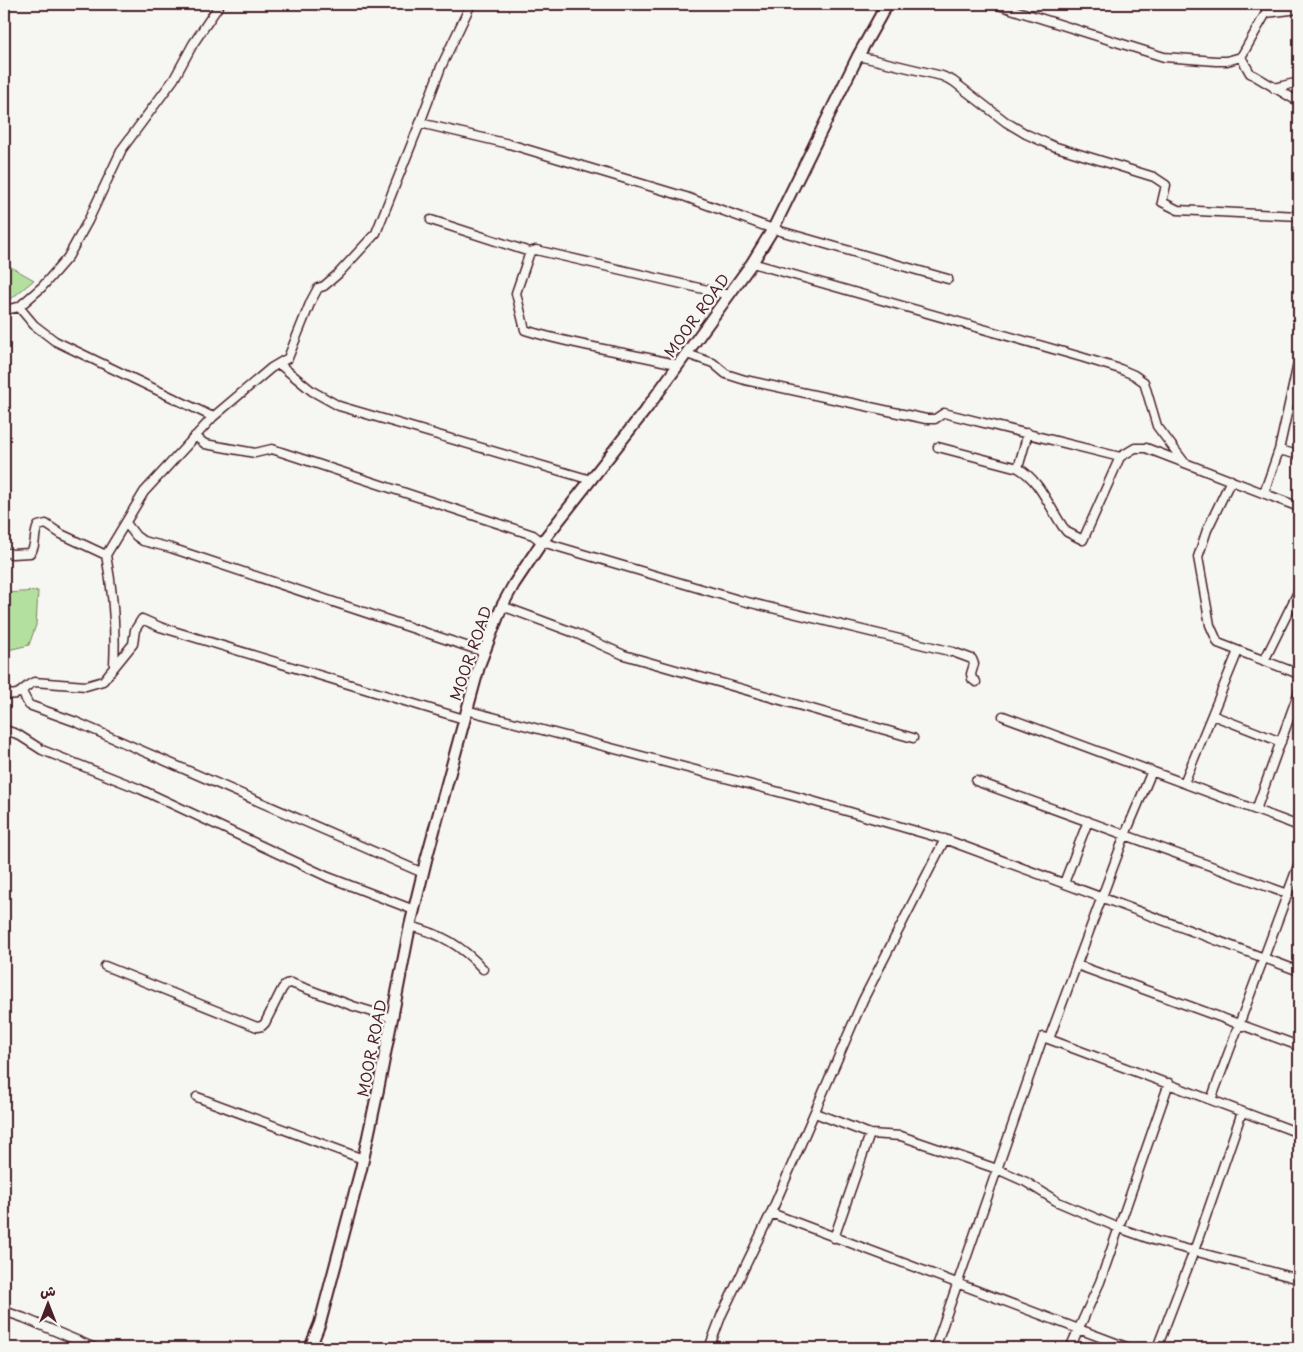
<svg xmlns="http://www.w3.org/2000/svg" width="1303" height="1352" font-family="'Playpen Sans','Playpen Sans Arabic',sans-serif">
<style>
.green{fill:#b3e09f;stroke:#7e8065}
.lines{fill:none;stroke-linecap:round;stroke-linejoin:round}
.street-casing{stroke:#4a1f2b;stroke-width:11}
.secondary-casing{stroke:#4a1f2b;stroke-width:14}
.street{stroke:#f6f6f2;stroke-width:8}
.secondary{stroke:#f6f6f2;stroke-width:10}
.labels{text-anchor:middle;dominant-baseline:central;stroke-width:4.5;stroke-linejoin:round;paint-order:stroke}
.street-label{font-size:15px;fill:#4a1f2b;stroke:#f6f6f2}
</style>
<rect width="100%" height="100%" fill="#f6f6f2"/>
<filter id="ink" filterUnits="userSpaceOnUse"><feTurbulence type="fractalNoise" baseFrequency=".02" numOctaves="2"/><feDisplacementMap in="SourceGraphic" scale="10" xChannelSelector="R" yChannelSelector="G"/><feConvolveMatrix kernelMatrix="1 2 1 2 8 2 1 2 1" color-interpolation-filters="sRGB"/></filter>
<g filter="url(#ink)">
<path class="green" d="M4 263 34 280 11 299 4 296Z
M38 591 36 625 29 645 4 651V593Z"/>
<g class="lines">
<g class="street-casing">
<path id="street" d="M995 4 1164 57 1216 61H1227L1241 57
M1267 4 1266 13 1241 57 1250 73 1299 102
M1266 13 1299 9
M858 56 942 76 953 81 1006 122 1026 134 1053 146 1154 177 1166 185 1162 202 1178 210 1299 216
M1274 88 1299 82
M420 123 509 144 686 197 773 229 948 279
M431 220 530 252 536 250 729 295
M530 252 516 293 525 330C575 346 628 352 679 365
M752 263 1081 357 1120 369 1134 375 1144 382 1157 426 1184 462
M19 307 34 325 55 341 213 417
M4 310 19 307 42 287 68 257 88 221 122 149 174 79 193 44 220 4
M687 354 713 363 726 374 745 380 926 419H935L944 413 1120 457
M279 364 312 391 339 406 591 480
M195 436 205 444 255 453 272 449 533 535 542 542 739 600 953 652 972 659 974 664 971 674 972 679 976 682
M938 447 1018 468C1040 480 1049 507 1063 527L1067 532 1083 540 1120 457 1135 448H1146L1299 507
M1279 450 1299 455
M1018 468 1028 433
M1231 480 1207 530 1198 557 1210 625 1218 643 1299 674
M1264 493 1279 450 1299 359
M126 523 136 536 143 541 171 548 484 652
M4 552 12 554 30 553C37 546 33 535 38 526L46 524 61 534 106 555
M502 606 575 633 624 655 913 738
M1264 661 1299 590
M114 665C116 628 113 592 106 555L144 492 213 417 271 368 288 358 311 301 318 288 324 286 338 274 376 233 420 123 441 67 471 4
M22 692 29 705 76 722 423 873
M4 694C24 697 20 688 34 682L86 686 103 681 133 644 135 630 142 619 160 627 464 719
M466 710 798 797 947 840 1299 971
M1212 715 1281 742
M1003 716 1299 826
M4 727 5 730 17 734 42 750 140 789 328 877 414 910
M976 781 1288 894
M1184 783 1238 651
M1256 810 1299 691
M1064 883 1088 821
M410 926C441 934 461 945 483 969
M1077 965 1299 1046
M105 966 257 1027 262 1026 265 1023 282 989 286 984 291 983 353 1006 392 1018
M1049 1039 1125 835 1152 771
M197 1097 363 1159
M1211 1100 1299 863
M815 1113 870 1134 901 1136 997 1169 1026 1182 1058 1202 1119 1228 1156 1241 1299 1279
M771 1213 1129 1348
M834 1238 870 1134
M4 1311 24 1318 95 1348
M711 1344 723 1348
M709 1348 722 1314 771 1213 863 1000 945 839
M935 1348 1043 1037 1299 1133
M1070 1348 1100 1282 1169 1083
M1157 1348 1194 1251 1242 1112"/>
</g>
<g class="secondary-casing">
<path id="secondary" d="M310 1348 320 1323 361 1169 378 1090 410 926 426 860 480 663 502 606 514 584 542 542 647 408 752 263 773 229 858 56 887 4"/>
</g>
<use href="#street" class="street"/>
<use href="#secondary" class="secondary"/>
</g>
</g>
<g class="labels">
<g class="street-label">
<text transform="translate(696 315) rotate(-54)">MOOR ROAD</text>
<text transform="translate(470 653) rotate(-71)">MOOR ROAD</text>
<text transform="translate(371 1048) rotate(-79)">MOOR ROAD</text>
</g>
</g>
<rect width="1303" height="1352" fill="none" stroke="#f6f6f2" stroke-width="20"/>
<rect x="10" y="10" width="1283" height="1332" fill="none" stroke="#4a1f2b" stroke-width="2" filter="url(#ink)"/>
<g transform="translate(48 1304)" stroke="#f6f6f2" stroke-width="4" paint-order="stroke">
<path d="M0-4L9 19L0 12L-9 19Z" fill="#4a1f2b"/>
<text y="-8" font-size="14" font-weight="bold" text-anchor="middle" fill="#4a1f2b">ش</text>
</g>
</svg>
